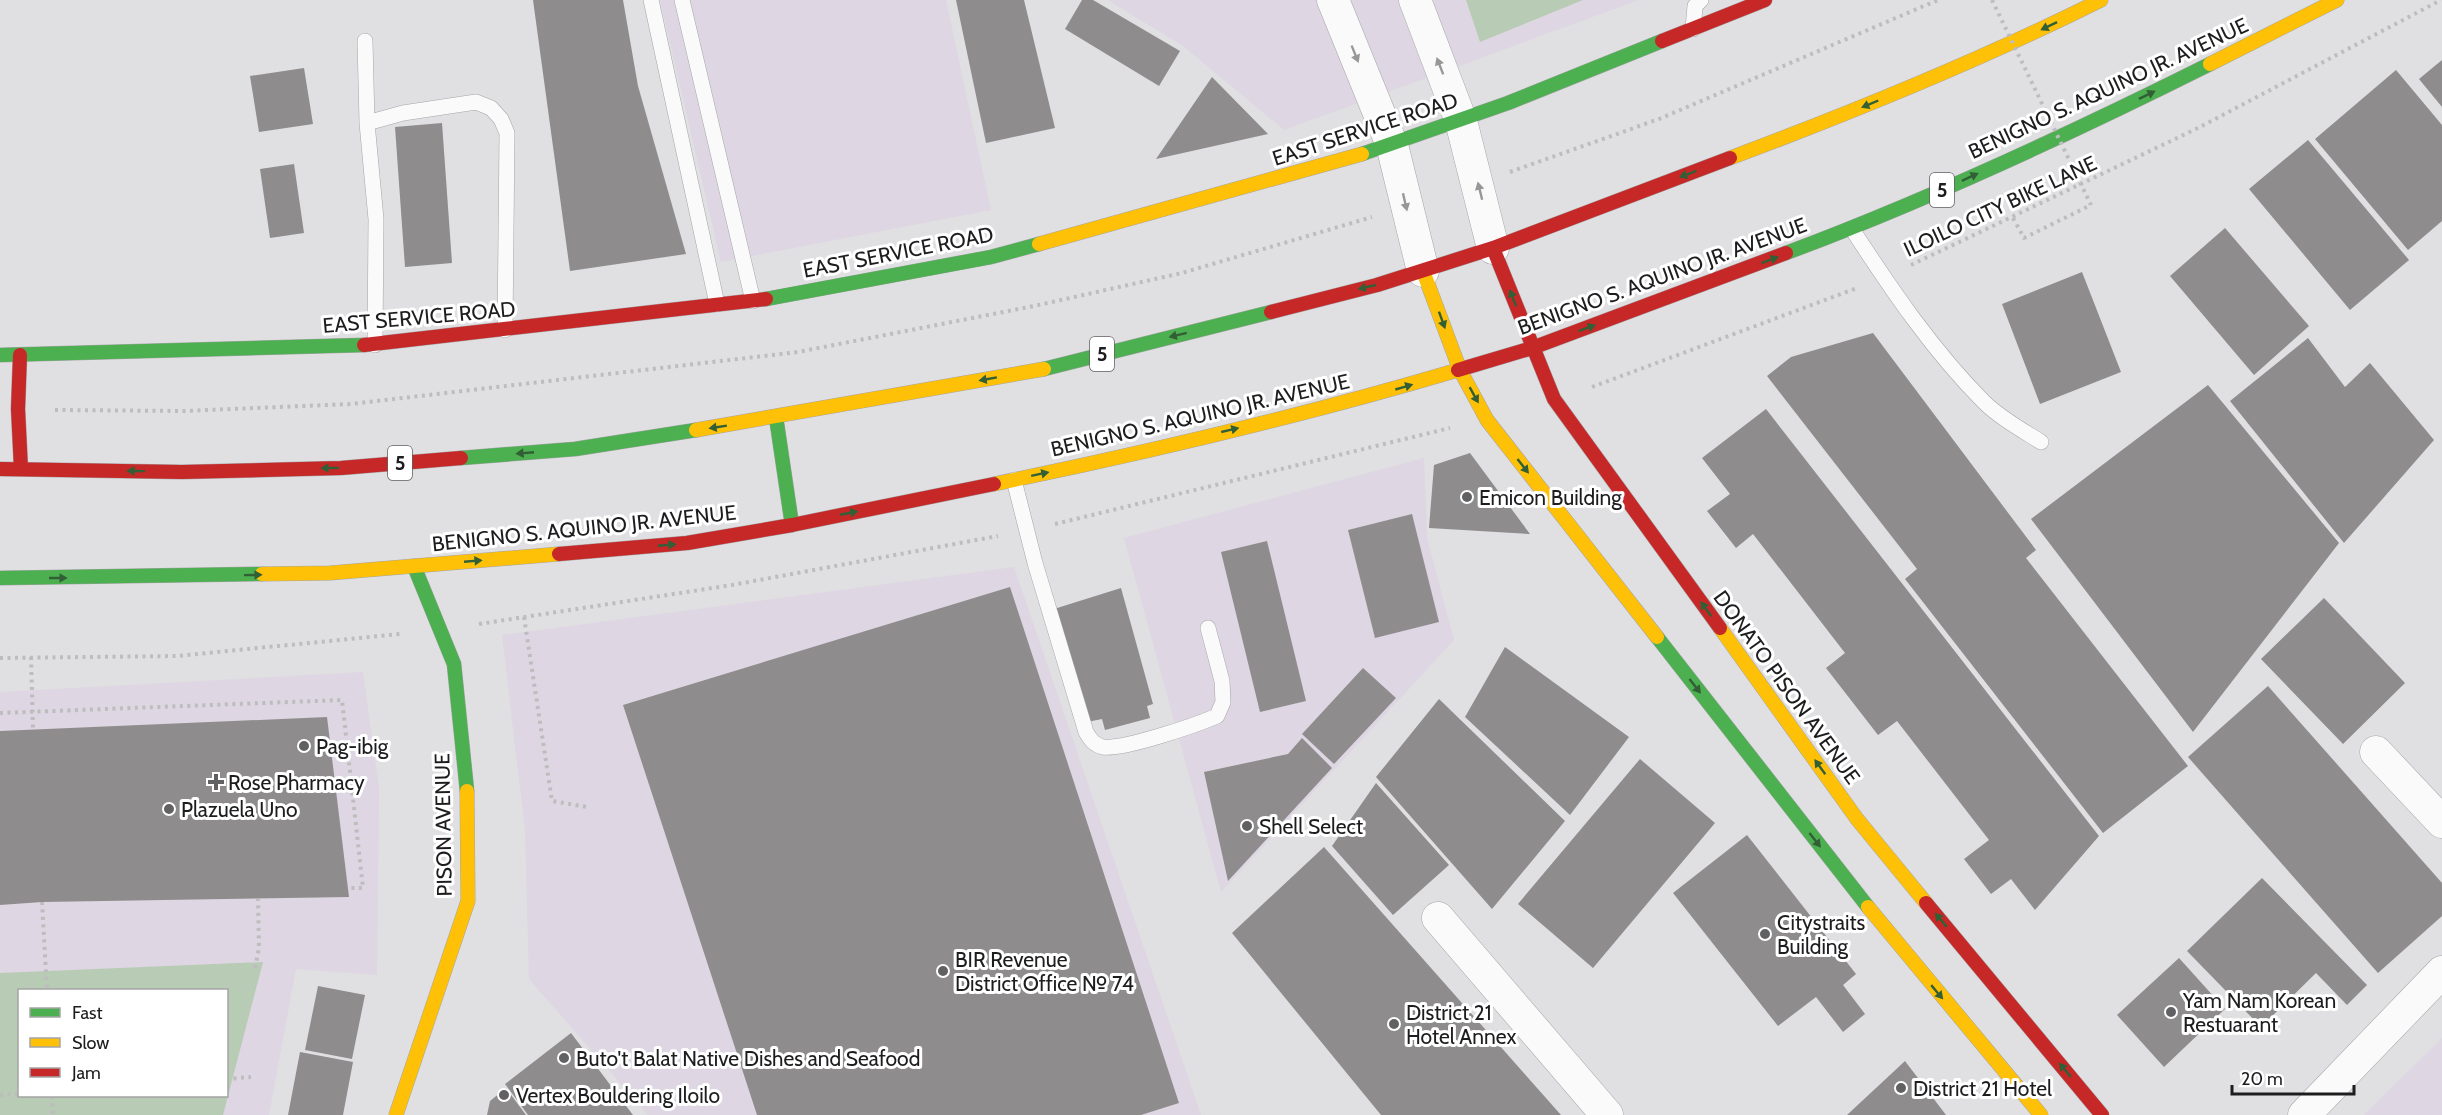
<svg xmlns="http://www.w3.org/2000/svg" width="2442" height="1115" font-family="Cabin,sans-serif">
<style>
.commercial{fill:#ded6e2;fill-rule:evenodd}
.green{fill:#b8cbb5;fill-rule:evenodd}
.building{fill:#8e8c8d}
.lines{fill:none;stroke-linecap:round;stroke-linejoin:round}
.lane-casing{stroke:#a5a5a7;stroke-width:16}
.street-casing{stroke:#a5a5a7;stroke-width:33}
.fast-casing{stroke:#a5a5a7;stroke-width:15}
.slow-casing{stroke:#a5a5a7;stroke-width:15}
.jam-casing{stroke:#a5a5a7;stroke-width:15}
.path{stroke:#bdbdbe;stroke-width:4;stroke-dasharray:3 4.5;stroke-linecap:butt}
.lane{stroke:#fafafb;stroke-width:15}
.street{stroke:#fafafb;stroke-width:32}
.fast{stroke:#4caf50;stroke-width:14}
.slow{stroke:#ffc107;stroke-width:14}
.jam{stroke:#c62828;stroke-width:14}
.path-bridge{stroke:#bdbdbe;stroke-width:4;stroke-dasharray:3 4.5;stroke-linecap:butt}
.oneway{fill:#325f35}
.oneway2{fill:#979798}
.poi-dot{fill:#616163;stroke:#fff;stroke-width:2}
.labels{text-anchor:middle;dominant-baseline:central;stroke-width:6;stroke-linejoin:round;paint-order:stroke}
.shield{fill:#fff;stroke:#616162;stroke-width:1.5}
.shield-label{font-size:20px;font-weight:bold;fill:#1d1d1f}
.street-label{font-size:21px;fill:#1d1d1f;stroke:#fff}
.poi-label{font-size:21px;fill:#1d1d1f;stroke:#fff;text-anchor:start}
</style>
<rect width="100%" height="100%" fill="#e0dfe2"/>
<path class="commercial" d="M660 0H946L991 210 721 262Z
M1108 0H1639L1284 130 1183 46Z
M1424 458 1427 538 1454 640 1221 892 1124 538Z
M1014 567 1201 1115H648L529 979 525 831 502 635Z
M363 672 379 789 377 975 296 969 269 1115H0V692ZM20 990H226V1096H20Z
M2442 1038V1115H2364Z"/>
<path class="green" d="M1466 0H1583L1480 42Z
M263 962 223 1115H0V973ZM20 990H226V1096H20Z"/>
<path class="building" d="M533 0H623L638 86 686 254 570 271Z
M956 0H1024L1055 128 986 143Z
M1082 0H1093L1180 51 1159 86 1065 29Z
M2442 60V107L2419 79Z
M304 68 313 124 259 132 250 76Z
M2396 70 2442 125V221L2408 250 2315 139Z
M1212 77 1268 134 1156 159Z
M442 123 452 263 405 267 395 127Z
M2308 140 2409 260 2350 310 2249 189Z
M294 164 304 233 270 238 260 169Z
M2225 228 2309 326 2254 375 2170 276Z
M2082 272 2121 372 2040 404 2002 304Z
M1873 333 2036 550 2026 558 2188 766 2103 833 1905 579 1917 569 1767 376 1791 357Z
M2308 338 2345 387 2370 363 2434 440 2344 543 2230 401Z
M2208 385 2339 543 2193 732 2031 519Z
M1766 409 2099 836 2035 910 2011 879 1991 894 1964 859 1989 840 1897 721 1878 735 1826 668 1845 653 1753 534 1736 548 1707 511 1730 494 1702 458Z
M1470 453 1530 534 1429 528 1434 465Z
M1412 514 1439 622 1375 638 1348 530Z
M1267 541 1306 701 1260 712 1221 552Z
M1010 587 1179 1103 1141 1115H757L623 705Z
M1121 588 1153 704 1147 706 1150 718 1105 730 1102 719 1087 722 1054 609Z
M2324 598 2405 683 2343 744 2261 659Z
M1505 647 1629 737 1570 815 1465 717Z
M1363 668 1396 698 1334 764 1302 734Z
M2268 686 2442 883V916L2378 973 2188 757Z
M1439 699 1565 821 1492 909 1376 777Z
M327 717 349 897 42 902 0 905V731Z
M1302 738 1332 768 1228 881 1204 772 1288 754Z
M1640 759 1715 823 1593 968 1518 904Z
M1376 783 1449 865 1393 915 1332 846Z
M1747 835 1856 974 1843 985 1865 1014 1843 1032 1816 997 1778 1026 1673 893Z
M1324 847 1561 1115H1381L1232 933Z
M2262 878 2367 985 2347 1005 2316 973 2261 1027 2187 951Z
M2179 958 2225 1009 2164 1067 2117 1015Z
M318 986 365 995 352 1059 305 1050Z
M571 1033 633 1115H528L505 1084Z
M300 1052 353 1062 343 1115H288Z
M1905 1061 1946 1115H1847Z
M506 1088 526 1115H487L490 1101Z"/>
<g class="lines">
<g class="lane-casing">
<path id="lane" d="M651 0 717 304
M682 0 753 301
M1693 29 1695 6 1701 0
M365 41 367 123
M1852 229C1891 289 1933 351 1984 402 2000 418 2022 430 2041 442
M375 345 376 219 367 123 403 113 476 102 491 108 501 119 507 133 505 330
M1014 480 1035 563 1086 732C1090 739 1094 745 1103 747 1123 750 1196 725 1217 716L1223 702 1222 681 1208 628"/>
</g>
<g class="street-casing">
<path id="street" d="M1333 0 1392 145 1423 271
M1415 0 1461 121 1493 248
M2376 752 2442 822
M1438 918 1607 1115
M2304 1115 2442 972"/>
</g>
<g class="fast-casing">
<path id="fast" d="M1362 154 1508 103 1662 41
M1786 253C1931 199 2072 133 2210 64
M766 299 991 257 1039 244
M0 355 364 345
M1044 369 1271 312
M776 417 792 525
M461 458 575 449 696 430
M414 566 454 664 467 791
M0 578 262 574
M1657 637 1868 907"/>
</g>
<g class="slow-casing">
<path id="slow" d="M2210 64 2337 0
M1730 158C1856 111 1981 60 2101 0
M1039 244 1362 154
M1423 271 1460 370 1487 420 1657 637
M696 430 1044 369
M994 484C1150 452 1306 415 1458 370
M262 574 330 573 559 554
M1720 628 1857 819 1926 903
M1868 907 2041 1115
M396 1115 468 901 467 791"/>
</g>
<g class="jam-casing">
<path id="jam" d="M1662 41 1765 0
M1493 248 1554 399 1720 628
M1271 312 1377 285 1493 248 1730 158
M364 345 766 299
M20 355 18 409 21 469
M1458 370 1532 348 1786 253
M0 469 182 472 341 468 461 458
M559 554 687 543 792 525 994 484
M1926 903 2102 1115"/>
</g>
<path class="path" d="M1510 172 1659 119 1938 0
M2013 218 2024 238 2091 205
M1911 265 2198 128 2441 0
M1592 387 1857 288
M55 410 184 411 351 404 798 352 1034 306 1182 273 1372 217
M1055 524 1450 428
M524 617 552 801 588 807
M479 624 732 585 998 536
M31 657 33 729
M0 658 177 656 400 634
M0 713 342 700 363 888H348
M42 902 47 990
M255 968 259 948 258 899
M226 1079 251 1077
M0 1095 20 1094
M52 1096 53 1115"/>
<use href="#lane" class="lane"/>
<use href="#street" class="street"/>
<use href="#fast" class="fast"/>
<use href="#slow" class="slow"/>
<use href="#jam" class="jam"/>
<path class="path-bridge" d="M1992 0 2091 205"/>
</g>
<defs><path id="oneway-solid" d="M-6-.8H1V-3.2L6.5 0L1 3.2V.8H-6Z" transform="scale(1.5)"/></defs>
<g class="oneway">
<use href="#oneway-solid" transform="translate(2049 26) rotate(154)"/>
<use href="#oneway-solid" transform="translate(2147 95) rotate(-26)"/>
<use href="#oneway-solid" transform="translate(1870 104) rotate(157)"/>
<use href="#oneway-solid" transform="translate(1688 174) rotate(159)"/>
<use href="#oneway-solid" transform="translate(1970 177) rotate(-25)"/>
<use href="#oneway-solid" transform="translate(1770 260) rotate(-21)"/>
<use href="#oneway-solid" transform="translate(1367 287) rotate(167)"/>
<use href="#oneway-solid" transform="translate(1513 298) rotate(-111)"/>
<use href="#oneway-solid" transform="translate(1442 320) rotate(70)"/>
<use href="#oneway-solid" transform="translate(1587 328) rotate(-20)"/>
<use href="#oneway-solid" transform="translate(1178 335) rotate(166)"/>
<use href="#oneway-solid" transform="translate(988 379) rotate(170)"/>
<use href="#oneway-solid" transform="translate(1404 387) rotate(-16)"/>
<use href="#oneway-solid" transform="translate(1474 395) rotate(61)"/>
<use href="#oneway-solid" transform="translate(718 427) rotate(171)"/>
<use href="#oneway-solid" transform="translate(1230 430) rotate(-13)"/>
<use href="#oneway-solid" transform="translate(525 453) rotate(175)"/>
<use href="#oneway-solid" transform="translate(1523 466) rotate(52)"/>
<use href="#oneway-solid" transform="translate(330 468) rotate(179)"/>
<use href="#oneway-solid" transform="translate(136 471) rotate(-179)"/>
<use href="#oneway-solid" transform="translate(1040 474) rotate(-12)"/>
<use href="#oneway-solid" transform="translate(849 513) rotate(-11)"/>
<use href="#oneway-solid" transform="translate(667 545) rotate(-5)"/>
<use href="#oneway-solid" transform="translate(473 561) rotate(-5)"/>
<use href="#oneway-solid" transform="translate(253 575) rotate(-1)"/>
<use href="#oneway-solid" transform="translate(58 578)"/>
<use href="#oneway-solid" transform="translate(1706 609) rotate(-126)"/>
<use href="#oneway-solid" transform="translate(1695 686) rotate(52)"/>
<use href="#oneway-solid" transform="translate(1820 767) rotate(-126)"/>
<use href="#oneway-solid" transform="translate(1815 840) rotate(52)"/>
<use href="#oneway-solid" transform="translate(1941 920) rotate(-130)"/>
<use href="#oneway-solid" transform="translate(1937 992) rotate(50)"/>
<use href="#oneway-solid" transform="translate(2065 1070) rotate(-130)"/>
</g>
<g class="oneway2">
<use href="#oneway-solid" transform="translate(1355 54) rotate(68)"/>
<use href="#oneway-solid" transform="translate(1440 66) rotate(-111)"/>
<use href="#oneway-solid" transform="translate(1480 191) rotate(-104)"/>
<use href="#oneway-solid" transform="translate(1405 202) rotate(77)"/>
</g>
<g class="poi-dot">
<circle cx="1467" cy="497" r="6"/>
<circle cx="304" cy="746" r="6"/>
<path d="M213 773h6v6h6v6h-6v6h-6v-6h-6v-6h6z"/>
<circle cx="169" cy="809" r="6"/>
<circle cx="1247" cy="826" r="6"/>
<circle cx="1765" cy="934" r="6"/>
<circle cx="943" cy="971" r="6"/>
<circle cx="2171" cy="1012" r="6"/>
<circle cx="1394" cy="1024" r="6"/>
<circle cx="564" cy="1058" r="6"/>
<circle cx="1901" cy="1088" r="6"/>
<circle cx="504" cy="1095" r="6"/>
</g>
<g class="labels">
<g class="shield">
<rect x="1930" y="173" width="24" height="34" rx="4.5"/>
<rect x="1090" y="337" width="24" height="34" rx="4.5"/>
<rect x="388" y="446" width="24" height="34" rx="4.5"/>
</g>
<g class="shield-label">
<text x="1942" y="190">5</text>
<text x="1102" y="354">5</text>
<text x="400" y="463">5</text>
</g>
<g class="street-label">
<text transform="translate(2108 88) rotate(-25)">BENIGNO S. AQUINO JR. AVENUE</text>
<text transform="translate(1365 129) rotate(-18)">EAST SERVICE ROAD</text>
<text transform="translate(2000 206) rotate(-25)">ILOILO CITY BIKE LANE</text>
<text transform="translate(898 252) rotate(-11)">EAST SERVICE ROAD</text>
<text transform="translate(1662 276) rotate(-20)">BENIGNO S. AQUINO JR. AVENUE</text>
<text transform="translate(419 317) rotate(-5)">EAST SERVICE ROAD</text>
<text transform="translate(1200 415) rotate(-13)">BENIGNO S. AQUINO JR. AVENUE</text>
<text transform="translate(584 528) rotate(-6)">BENIGNO S. AQUINO JR. AVENUE</text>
<text transform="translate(1787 687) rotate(54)">DONATO PISON AVENUE</text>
<text transform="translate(443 825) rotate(-91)">PISON AVENUE</text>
</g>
<g class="poi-label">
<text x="1479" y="497">Emicon Building</text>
<text x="316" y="746">Pag-ibig</text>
<text x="228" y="782">Rose Pharmacy</text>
<text x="181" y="809">Plazuela Uno</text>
<text x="1259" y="826">Shell Select</text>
<text x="1777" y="922">Citystraits<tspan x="1777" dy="24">Building</tspan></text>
<text x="955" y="959">BIR Revenue<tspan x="955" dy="24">District Office № 74</tspan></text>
<text x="2183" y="1000">Yam Nam Korean<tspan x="2183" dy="24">Restuarant</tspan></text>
<text x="1406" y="1012">District 21<tspan x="1406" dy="24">Hotel Annex</tspan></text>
<text x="576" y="1058">Buto't Balat Native Dishes and Seafood</text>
<text x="1913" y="1088">District 21 Hotel</text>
<text x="516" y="1095">Vertex Bouldering Iloilo</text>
</g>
</g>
<rect x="18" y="989" width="210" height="108" fill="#ffffff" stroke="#a5a5a5" stroke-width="1.5"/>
<rect x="30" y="1008" width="30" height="9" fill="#4caf50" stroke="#a5a5a5" stroke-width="1.5"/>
<text x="72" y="1019" font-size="18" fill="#1d1d1f">Fast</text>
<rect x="30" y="1038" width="30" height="9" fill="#ffc107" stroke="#a5a5a5" stroke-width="1.5"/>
<text x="72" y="1049" font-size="18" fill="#1d1d1f">Slow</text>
<rect x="30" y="1068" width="30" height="9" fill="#c62828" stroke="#a5a5a5" stroke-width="1.5"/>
<text x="72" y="1079" font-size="18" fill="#1d1d1f">Jam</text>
<path d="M2232 1085v9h122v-9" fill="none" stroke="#1d1d1f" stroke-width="3"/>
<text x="2241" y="1085" font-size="18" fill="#1d1d1f" stroke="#ffffff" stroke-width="4.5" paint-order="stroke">20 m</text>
</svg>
